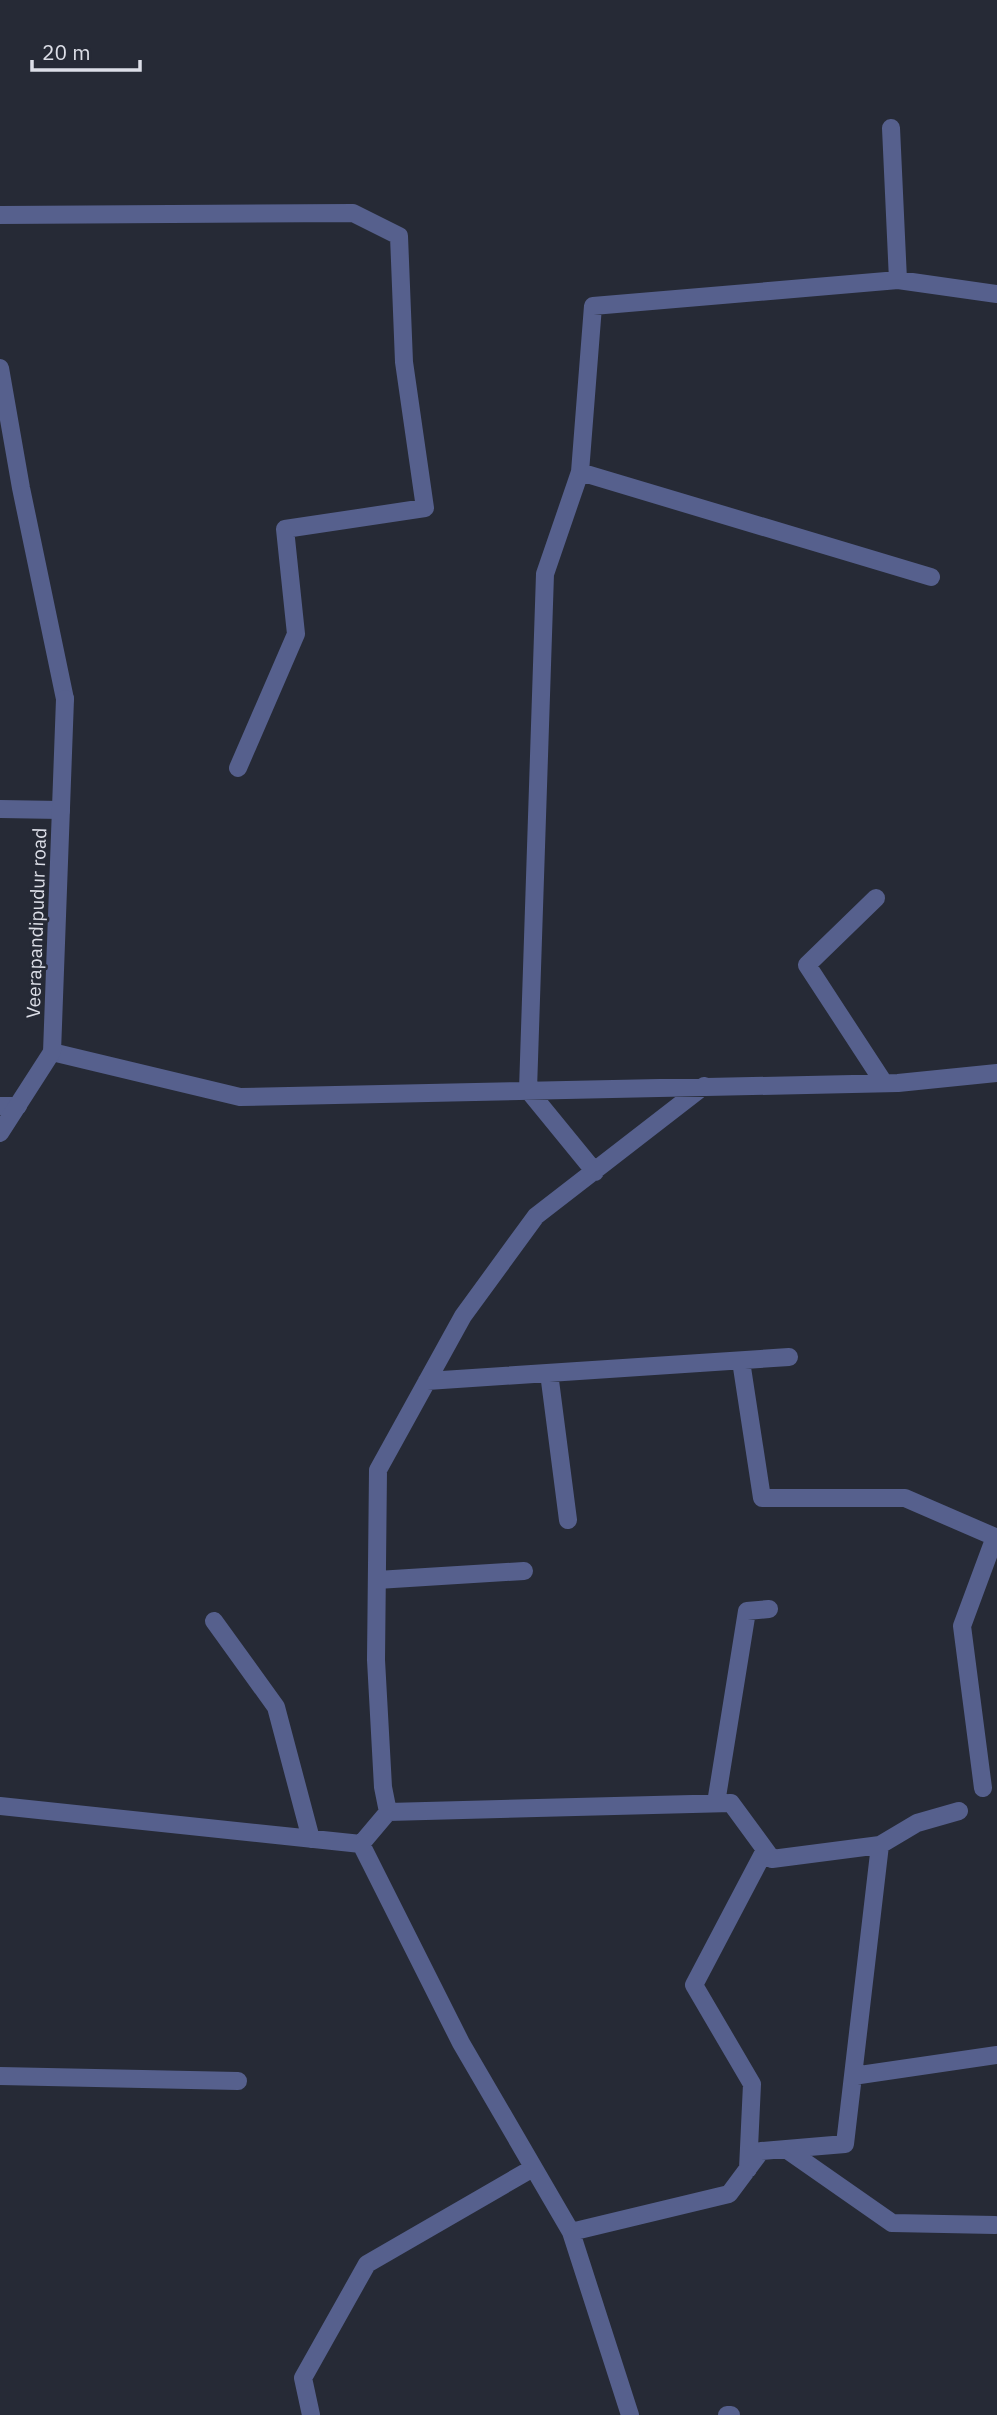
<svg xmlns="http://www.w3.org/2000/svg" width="997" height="2415" font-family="'IBM Plex Sans',sans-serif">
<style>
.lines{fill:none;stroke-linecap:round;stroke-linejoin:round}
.minor{stroke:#56608d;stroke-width:18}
.tertiary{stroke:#56608d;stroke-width:18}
.labels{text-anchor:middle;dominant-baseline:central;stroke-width:5;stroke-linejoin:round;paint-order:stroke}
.street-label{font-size:19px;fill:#dcdee7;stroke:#262a36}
</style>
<rect width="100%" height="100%" fill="#262a36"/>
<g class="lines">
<path class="minor" d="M891 128 898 280
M0 215 353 213 399 236 404 362 425 508 285 529 296 634 238 768
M0 368 21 488 65 699
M580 472 931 577
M0 809 61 810
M876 898 807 965 884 1083
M52 1052 240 1097 898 1083 997 1073
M0 1106H18
M595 1172 528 1090 545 574 580 472 593 306 898 280 997 294
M741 1361 762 1498H905L995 1537 962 1626 983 1788
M549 1373 568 1520
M427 1381 789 1357
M377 1580 524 1571
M214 1621 276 1707 311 1839
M716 1803 747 1611 769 1609
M0 1806 361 1844 461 2043 571 2232 630 2415
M388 1812 383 1787 376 1660 378 1470 463 1316 536 1216 704 1086
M361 1844 388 1812 731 1803 772 1859 880 1845 917 1823 959 1811
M0 2076 238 2081
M853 2076 997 2055
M786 2149 892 2223 995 2225
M748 2169 752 2084 694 1985 765 1850
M571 2232 729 2194 761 2151 845 2144 880 1845
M311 2415 303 2378 367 2264 533 2168
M727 2415H731"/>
<path class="tertiary" d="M0 1133 52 1052 65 699"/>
</g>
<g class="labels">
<g class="street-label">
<text transform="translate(36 923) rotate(-88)">Veerapandipudur road</text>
</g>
</g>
<path d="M32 60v10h108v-10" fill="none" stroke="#dcdee7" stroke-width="3.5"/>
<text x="42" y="60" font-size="21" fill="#dcdee7" stroke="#262a36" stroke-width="5" paint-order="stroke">20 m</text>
</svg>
